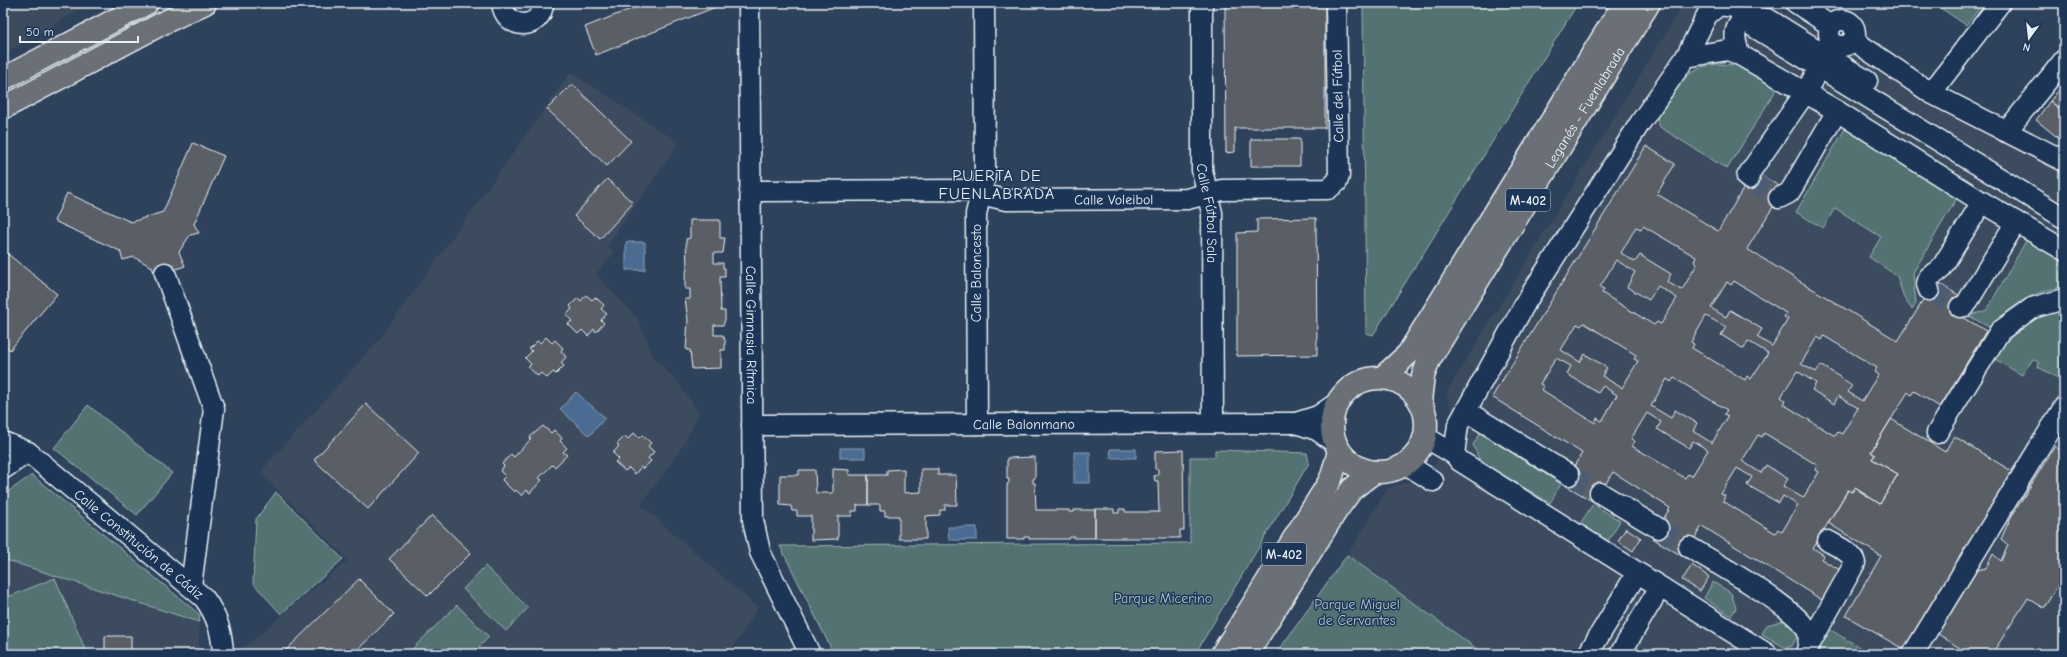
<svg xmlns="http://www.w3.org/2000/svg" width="2067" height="657" font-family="'Comic Neue',sans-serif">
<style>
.built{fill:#3c4b5e}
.green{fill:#537271;stroke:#9eb2b4}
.water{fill:#4c6c92;stroke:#8aa1bb}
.building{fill:#5a5f65;stroke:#e8f1f8;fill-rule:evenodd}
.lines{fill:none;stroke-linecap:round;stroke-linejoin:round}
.minor-tunnel{stroke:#4b5c73;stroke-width:20;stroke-dasharray:20 10;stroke-linecap:butt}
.minor-casing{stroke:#e8f1f8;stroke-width:23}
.highway-casing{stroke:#e8f1f8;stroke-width:25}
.minor{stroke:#1d3557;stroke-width:20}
.highway{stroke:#6a7074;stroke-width:22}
.labels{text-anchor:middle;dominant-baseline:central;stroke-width:3;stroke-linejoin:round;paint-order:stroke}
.shield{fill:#1d3557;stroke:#abb9c8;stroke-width:1}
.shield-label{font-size:13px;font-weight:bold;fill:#e8f1f8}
.street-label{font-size:14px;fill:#e8f1f8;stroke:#1d3557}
.park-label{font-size:14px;fill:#b4c5c9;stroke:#1d3557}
.quarter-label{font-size:16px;letter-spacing:1px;fill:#e8f1f8;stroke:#1d3557}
</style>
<rect width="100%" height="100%" fill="#2f425b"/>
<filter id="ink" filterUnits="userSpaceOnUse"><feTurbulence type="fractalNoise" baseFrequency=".025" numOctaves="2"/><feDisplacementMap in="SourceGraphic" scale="8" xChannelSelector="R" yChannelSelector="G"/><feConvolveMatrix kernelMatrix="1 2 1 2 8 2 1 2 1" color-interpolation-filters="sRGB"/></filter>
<g filter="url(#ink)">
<path class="built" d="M3 3H91L3 54Z
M1684 3H1769L1917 93 2064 169V654H1484L1347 555 1388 488 1417 479 1428 472 1449 445 1453 425 1451 409 1446 393Z
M571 72 679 143 607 246 614 253 596 274 637 318 654 357 679 384 699 413 684 444 641 505 758 608 729 654H613L595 647 588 654H245V647L348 560 260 472 379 340Z
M3 559 199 622V654H3Z"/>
<path class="green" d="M1363 3H1578L1373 335 1366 333Z
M1933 3H1984L1966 25Z
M1716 64 1736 65 1778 87 1727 169 1660 127 1657 119 1659 109 1674 89 1688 75 1702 67Z
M1845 129 1958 196 1913 273 1916 304 1912 310 1903 295 1897 276 1869 257 1881 237 1835 208 1823 228 1796 212Z
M2027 239 2064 260V287C2030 291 2014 306 1989 327L1969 316 1987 310Z
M2064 308V381L2038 367 2039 363 2033 359 2022 375 1993 358C2011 333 2034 316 2064 308Z
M88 405 172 473 137 515 54 448Z
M1480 433 1561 484 1550 503 1480 461 1473 445Z
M1215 450 1307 453 1309 463 1195 654H834L780 546 1190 543V457H1215Z
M32 475 200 615 199 622 3 559V495Z
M276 492 343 559 281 614 253 583 256 519Z
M1593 504 1620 521 1608 541 1580 524Z
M1347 555 1484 654H1276Z
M485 566 528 608 506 631 463 589Z
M55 578 87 654H3V599Z
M1713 582 1731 593 1736 608 1731 616 1704 598Z
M457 605 489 637 472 654H407Z
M1785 620 1795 627 1798 635 1792 646 1786 648 1762 634 1767 625Z
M1829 629 1871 654H1816Z"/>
<path class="water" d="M626 242H645V270H626Z
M576 392 605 418 589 436 560 409Z
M840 448H865V458H840Z
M1110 449H1136V458H1111Z
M1074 452H1090V483H1074Z
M948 527H977V540H949Z"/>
<path class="building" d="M646 3H722L723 4 596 55 585 27Z
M1225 3H1325V128H1235V152L1226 153Z
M572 84 631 141 607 166 547 109Z
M2064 84V108L2062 111 2050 101Z
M2050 101 2064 112V138L2062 141 2036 120Z
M1251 139H1300V166H1251Z
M193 143 224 156 194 224 199 233 190 235 179 252 185 266 155 276 152 267 134 257 123 260 120 251 54 221 67 193 131 222 163 212Z
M1646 146 1675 164 1657 194 1718 231 1754 171 1784 189 1747 249 1898 341 1935 281 1965 299 1956 313 1986 331 1940 407 1914 391 1911 395 1908 392 1871 452 1875 455 1872 459 1898 474 1880 504 1855 488 1852 492 1848 490 1813 548 1824 555 1821 559 1840 570 1822 600 1702 526 1683 557 1669 548 1652 538 1670 508 1613 472 1594 502 1563 484 1582 453 1492 397ZM1643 226 1696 257 1694 262 1697 264 1682 290 1667 282 1671 274 1640 255 1635 262 1621 253 1636 227 1641 229ZM1616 260 1635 272 1627 287 1649 300 1658 286 1677 298 1661 324 1657 322 1654 325 1602 293 1604 289 1600 287ZM1734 281 1786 313 1784 317 1788 319 1772 346 1757 337 1762 329 1730 310 1726 317 1711 308 1727 282 1731 285ZM1706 316 1726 327 1721 335 1744 349 1748 341 1768 353 1751 379 1747 376 1745 380 1692 348 1694 344 1691 342ZM1584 323 1636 355 1634 359 1638 361 1622 388 1602 376 1607 368 1585 354 1580 362 1561 350 1577 324 1581 326ZM1824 336 1877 368 1874 372 1878 375 1862 401 1848 392 1852 385 1821 365 1816 372 1801 364 1817 337 1822 340ZM1556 358 1571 366 1567 374 1598 393 1603 386 1617 395 1602 421 1597 418 1595 423 1542 390 1544 386 1540 384ZM1797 371 1816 383 1812 390 1834 404 1838 396 1858 408 1842 434 1838 432 1835 436 1783 404 1785 400 1781 397ZM1674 378 1727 410 1724 414 1728 416 1712 443 1693 431 1697 423 1675 410 1671 418 1651 406 1667 379 1671 382ZM1647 413 1661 422 1657 429 1689 448 1693 441 1708 450 1692 476 1688 474 1685 478 1632 446 1635 441 1631 439ZM1764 433 1817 465 1815 470 1819 472 1803 498 1783 486 1788 479 1766 465 1761 473 1742 461 1758 435 1762 437ZM1737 468 1752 477 1747 485 1779 503 1783 496 1798 505 1782 532 1778 529 1775 533 1723 501 1725 496 1721 494Z
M607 179 633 203 600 239 574 216Z
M1316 218 1317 355 1237 356V233L1257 232V219Z
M690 220H720V238H725L723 253H714V263H723V268H725V277H720L721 311H725V320L723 325H714V335H723L725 340V350H721V368L692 369 690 350H686L688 320 685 299H690V289H685V278L687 268 686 239 690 238Z
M3 250 57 294 10 350 3 344Z
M586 295 592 300 595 297 604 305 601 309 607 314 601 320 604 323 596 332 594 329 588 336 582 330 578 334 568 324 572 321 566 315 572 309 570 306 578 298 581 301Z
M546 337 552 343 555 340 563 348 561 351 566 357 561 363 564 366 556 374 553 372 547 378 541 373 538 376 528 367 531 364 525 358 532 351 529 349 537 341 540 343Z
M366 404 419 453 368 509 314 460Z
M1891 419 1945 452 1954 436 2013 472 1905 650 1846 616 1881 556 1828 523 1848 490 1852 492 1855 488 1880 504 1898 474 1872 459 1875 455 1871 452Z
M543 426 551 433 554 430 562 438 560 441 567 448 563 452 567 455 555 467 552 465 539 478 542 480 530 493 527 490 522 496 516 490 514 492 502 480 505 476 500 471 504 466 502 464 511 454 514 457 531 439 530 437Z
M634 433 639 438 642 435 651 443 648 446 654 452 648 458 651 461 643 469 641 467 635 474 629 468 625 471 615 462 619 459 613 453 619 446 617 444 625 436 628 439Z
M2055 446 2064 453V575L2044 608 2028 598 1992 654H1969L1938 634 1977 570 1986 568 1993 554 2001 561 2008 545 2001 539 2010 519Z
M1183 450 1184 530H1180V538H1095V509H1114V513H1119V509H1125V512H1159L1158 481H1155L1154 476 1158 475V469H1155V451Z
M1035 457V478L1033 479V483H1035L1036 510H1069V512H1074V510H1095V538H1074L1075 537H1070L1069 539H1029V537H1024V539H1007V484L1009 483V479H1007V458Z
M833 469 849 470V475H868V505H857V511H852V516H838V539L811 540V516H797V511H792L791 506 780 505V475H799V470H815L816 493H833Z
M904 469V493L921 492V469H938V475H956L957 505H945V510H940V515L926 516V539H899V516H885V511H880V505H868V475H887V470Z
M432 515 471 553 428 596 389 559Z
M1626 528 1641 538 1633 551 1618 541Z
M1692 565 1709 577 1700 591 1682 580Z
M359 579 394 614 353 654H286L284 652Z
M105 636H131V654H105Z"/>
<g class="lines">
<path class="minor-tunnel" d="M1749 179 1779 198
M1929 290 1960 307
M1569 475 1600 493
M1658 528 1689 547"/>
<g class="minor-casing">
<g id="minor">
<path d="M502 3C505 31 542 31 543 3"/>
<path id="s1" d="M749 3 753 520 760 552 810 654"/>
<path id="s2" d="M1202 3V170L1212 213 1213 423"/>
<path d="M1796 3 1831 26"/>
<path d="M2000 3 1931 93 2064 161"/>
<circle cx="1842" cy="33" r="13"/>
<path d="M1853 40 1931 93"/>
<path d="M1740 55C1729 28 1738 13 1768 19L1867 81"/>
<path d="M1686 57 1728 50 1740 55 1837 111 1982 202 2064 250"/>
<path d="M2006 132 2064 60"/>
<path d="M1749 179 1747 177 1750 172 1805 93 1826 56"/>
<path id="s3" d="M750 191 964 190 1006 200 1187 199 1222 190 1328 189 1337 182 1339 176 1336 3"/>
<path d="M1779 198 1789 193 1794 185 1837 111"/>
<path d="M165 273 214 409 191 586"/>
<path d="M1929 290 1927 284 1929 277 1940 270 1982 202"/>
<path d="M1960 307 1965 306 2016 222"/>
<path d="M1466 411 1569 475"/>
<path d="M1296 423 1318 416 1337 403"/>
<path d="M977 424 976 214 985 176 984 3"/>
<path id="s4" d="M752 425 1296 423 1317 430 1334 442"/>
<path d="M1937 433 2000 331 2032 308 2064 299"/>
<path d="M1425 437 1454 454 1460 461 1767 654"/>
<path id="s5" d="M3 442 28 452 204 598C217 616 222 632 223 654"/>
<path d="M1454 454 1458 425 1526 302 1640 123 1686 57 1707 15 1719 5 1735 7 1754 27 2064 218"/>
<path d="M1406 464 1433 481"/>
<path d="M3 469 28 452"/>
<path d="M1600 493 1658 528"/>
<path d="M1689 547C1712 561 1802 610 1808 633 1810 640 1808 647 1806 654"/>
<path d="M1808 647 1855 563C1853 553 1837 546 1828 541"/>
<path d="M1588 654 1637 573"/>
<path d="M1620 654 1660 587"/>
<path d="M1913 654 2064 407"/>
</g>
</g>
<g class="highway-casing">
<g id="highway">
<path d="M3 79 147 3"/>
<path d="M3 108 163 23 205 3"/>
<path d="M1383 377 1408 354 1624 3"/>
<circle cx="1379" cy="425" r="47"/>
<path id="s6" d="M1420 401 1423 376 1429 360 1649 3"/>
<path d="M1222 654 1328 484 1332 476 1339 451"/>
<path d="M1247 654 1336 511 1352 489 1374 472"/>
</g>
</g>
<use href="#minor" class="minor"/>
<use href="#highway" class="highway"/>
</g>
</g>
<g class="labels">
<g class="shield">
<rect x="1506" y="189" width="44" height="22" rx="3"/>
<rect x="1262" y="543" width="44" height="22" rx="3"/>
</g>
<g class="shield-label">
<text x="1528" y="200">M-402</text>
<text x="1284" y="554">M-402</text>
</g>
<g class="street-label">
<text transform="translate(1338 96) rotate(-91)">Calle del Fútbol</text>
<text stroke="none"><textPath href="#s6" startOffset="339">Leganés - Fuenlabrada</textPath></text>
<text stroke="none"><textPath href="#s3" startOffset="365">Calle Voleibol</textPath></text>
<text stroke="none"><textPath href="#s2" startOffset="211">Calle Fútbol Sala</textPath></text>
<text transform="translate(976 273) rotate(-90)">Calle Baloncesto</text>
<text stroke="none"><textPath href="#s1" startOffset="332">Calle Gimnasia Rítmica</textPath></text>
<text stroke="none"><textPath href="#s4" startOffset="272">Calle Balonmano</textPath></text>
<text stroke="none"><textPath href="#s5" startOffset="171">Calle Constitución de Cádiz</textPath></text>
</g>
<g class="park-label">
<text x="1163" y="598">Parque Micerino</text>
<text x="1357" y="604">Parque Miguel<tspan x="1357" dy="16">de Cervantes</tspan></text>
</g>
<g class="quarter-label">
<text x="997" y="176">PUERTA DE<tspan x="997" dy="18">FUENLABRADA</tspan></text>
</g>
</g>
<rect width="2067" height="657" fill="none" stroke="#1d3557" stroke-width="16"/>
<rect x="8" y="8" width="2051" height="641" fill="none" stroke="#e8f1f8" stroke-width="1.5" filter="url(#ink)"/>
<g transform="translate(2029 38) rotate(195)" stroke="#1d3557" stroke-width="3" paint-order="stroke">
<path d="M0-3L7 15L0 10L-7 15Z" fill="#e8f1f8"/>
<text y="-6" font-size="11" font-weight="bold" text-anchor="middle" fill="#e8f1f8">N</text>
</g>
<path d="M20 36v6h118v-6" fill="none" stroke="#e8f1f8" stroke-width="2"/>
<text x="26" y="36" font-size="12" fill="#e8f1f8" stroke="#1d3557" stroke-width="3" paint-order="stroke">50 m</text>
</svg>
